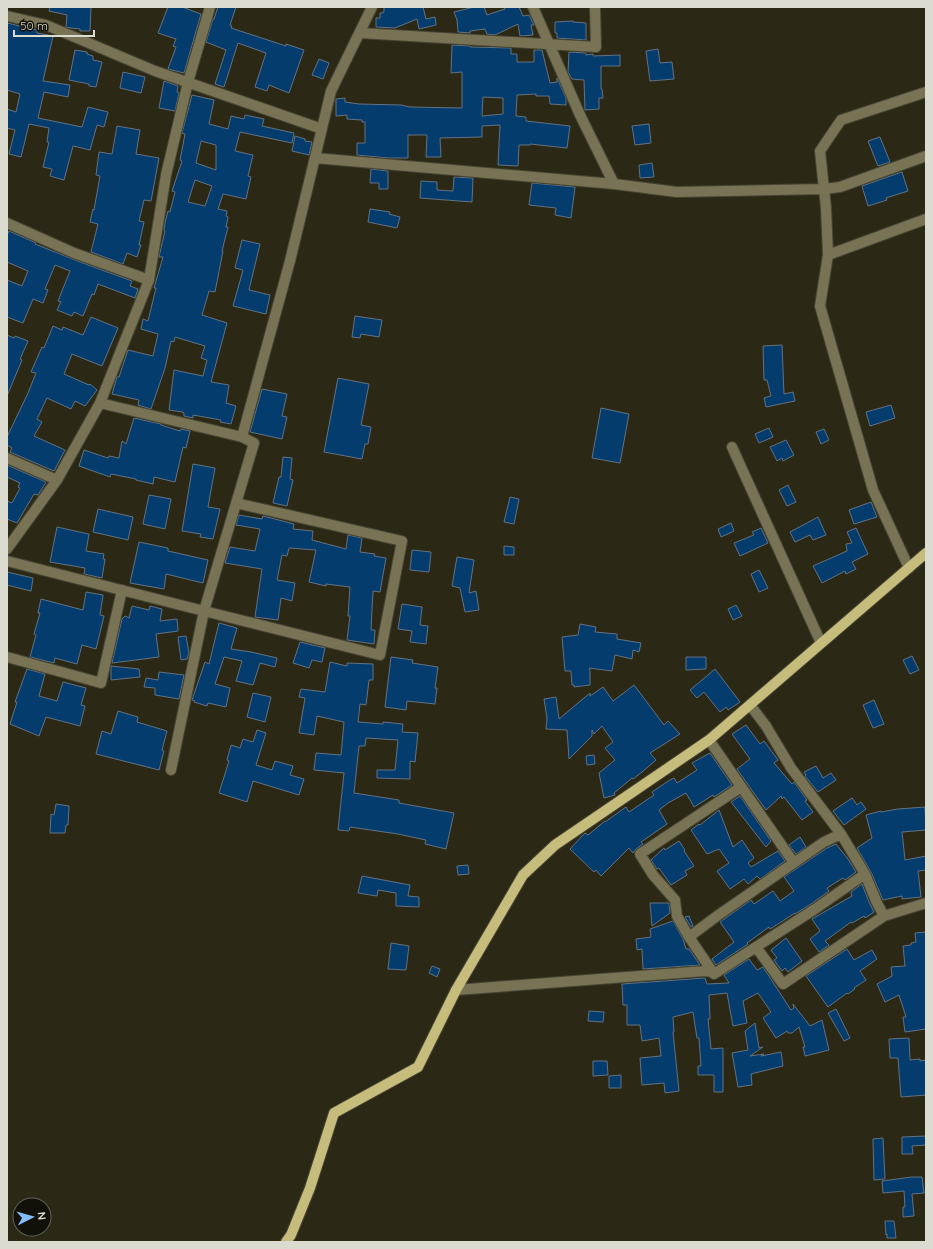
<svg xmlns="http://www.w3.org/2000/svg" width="933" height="1249" font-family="Quicksand,sans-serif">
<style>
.building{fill:#053c6e;stroke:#627283;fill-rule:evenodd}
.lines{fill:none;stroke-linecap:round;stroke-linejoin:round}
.minor-casing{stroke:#474534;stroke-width:12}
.major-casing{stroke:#474534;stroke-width:12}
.minor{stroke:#777354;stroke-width:10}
.major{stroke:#c6bd7c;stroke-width:10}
</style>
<rect width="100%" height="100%" fill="#2b2916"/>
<path class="building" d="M50 7H91L90 31H80V29L71 28 66 27 67 15 49 11Z
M168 7H182L201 14 184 73 168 69 176 47 173 46 176 39 158 33Z
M218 7H236L230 25 232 26 231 28 286 46V44L304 50 289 93 269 85 267 91 255 87 266 53 238 43 224 87 215 84 226 50 206 42 213 19H214Z
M384 7H423L426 19 435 17 436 25 419 29 417 19 395 28 376 27V18H380V13H383L384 11Z
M474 7H484L487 15 505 9 504 7H519L523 16 529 15 534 25H531L533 35 520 36 518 24 495 35 487 34 485 29 470 31V33L458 32 457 20 454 12Z
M573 21V22L586 23V40L557 38V33H555V22Z
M7 23 37 30V33L53 36 43 81 70 85 68 97 44 92 38 118 82 127 88 107 108 112 104 127 97 125 90 150 73 146 64 180 50 176 52 169 43 167 49 142H47L49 128 29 124 21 157 9 154 15 130 7 128V109L16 112 20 94 7 90Z
M452 45 470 46V47L511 48V54H517V62H534V50H542L550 83 557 82V78L566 98V105L550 104 549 96H536V94L517 95 516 116 526 117V121L570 126 567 148 530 144V145H519L518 166 498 165 500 125 482 126V137L440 138 441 157H426L427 135H408V158H388L357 155V143H365V122H362V120L347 119V115L336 116V99L345 98V102L359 104 401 105 410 107 462 108V72L451 73ZM483 97 503 98V114L482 116Z
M658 49 660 63 672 62 674 79 650 81 646 51Z
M75 50 87 52V54L93 56V60L102 62 96 87 89 86V84L69 80Z
M569 52 586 53V55L593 54V56L620 55V66H601V89H602L603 98H599V109L585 110 584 80 572 79 568 72Z
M319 59 329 63 323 79 312 75Z
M123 72 145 77 141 93 120 88Z
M164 81 178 86 177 92 179 93 175 111 159 108Z
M192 95 214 100 209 124 228 129 231 116 244 119 245 115 264 119 262 126 294 133 292 143 240 132 235 151 253 155 248 176 251 177 246 199 223 194 218 209 227 211 226 216 228 217 226 227H228L222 251H223L215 292 209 291 202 315 227 323 211 382 229 385 226 403 236 406 231 424 220 422 221 420 193 415V418L184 416V413H183V412L169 410 174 370 203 376 207 360 201 358 205 346 175 337 174 342 171 341 165 368 151 409 138 405 139 400 112 394 117 377H119L128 350 153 356 158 334 141 329 143 319 148 321 156 288H154L163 257H159L165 231H164L165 223 168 211 170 212 175 192 172 191 182 161 180 160 185 134 182 133ZM201 141 216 145V170L196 163ZM195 180 212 186 205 206 188 202Z
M649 124 651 143 635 145 632 126Z
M117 126 140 130 136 154 159 158 151 201 144 200 139 221 144 222 139 245H141L137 257 127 253 123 264 91 252 98 224 90 222 93 209 94 210 100 176 96 175 99 152 112 154Z
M295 136 305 139V141L312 142 309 155 292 151Z
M880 137 890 162 878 166 868 141Z
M652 163 654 177 640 178 639 165Z
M371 169 388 171V189H379V183H370Z
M902 172 908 191 886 198 887 200 868 206 862 186Z
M454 177 473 178 472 202 420 198 421 181 437 182V190L453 191Z
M532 183 575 187 571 218 555 215 556 208 529 205Z
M370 209 390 212 389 214 400 217 397 228 368 222Z
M9 231 36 243 35 244 80 262 132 281 130 286 138 289 135 298 98 284 94 295 92 294 83 316 74 312 72 316 57 310 61 302 58 301 70 271 55 265 45 289 48 290 43 303 33 299 23 323 7 317V280L22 286 28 271 7 262V235Z
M242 240 260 244 249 290 270 295 266 314 233 306 243 270 235 268Z
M355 316 382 320 379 337 361 334 360 338 352 337Z
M91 317 118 328 102 366 72 354 64 374 89 385 90 384 97 390 85 406 75 401 71 409 47 398 37 419 42 422 34 436 65 450 54 471 10 452 12 448 7 445V437L28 393 36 373 31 372 42 347 44 348 53 326 62 330 63 327 83 335Z
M7 335 14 338 15 336 28 341 20 359 22 360 7 396Z
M782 345 784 394 793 392 795 401 766 407 764 398 771 396 767 380H764L763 346Z
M338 378 369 384 361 425 371 427 368 444H365L362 459 324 452Z
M262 389 287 394 282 416 287 417 282 439 250 432Z
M891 405 895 418 870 426 866 412Z
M601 408 629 414 620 463 592 458Z
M134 418 161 424V425L180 431 181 429 190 431 186 448 183 447 175 482 154 477 153 484 136 480V479L111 474 110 477 79 466 84 450 108 458 109 456 119 458 122 441 126 444Z
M769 428 773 437 759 443 755 434Z
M824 429 829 440 821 444 816 432Z
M786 440 794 455 783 461 782 458 777 461 770 447Z
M283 457 292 458 290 479 293 480 287 506 273 503 279 477H281Z
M193 464 215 468 208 507 220 509 213 539 200 537 201 534 182 531Z
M7 465 46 482 38 495 34 494 17 523 7 519V501L12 503 20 488 18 487 20 483 7 477Z
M788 485 796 502 787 506 779 490Z
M149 495 171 499 165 529 143 524Z
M510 497 519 499 514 524 504 522Z
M871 502 877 517 854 524 849 510Z
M98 509 133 517 128 540 93 532Z
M239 515 262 519 263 516 294 524 293 529 313 531 312 540 346 549 348 535 362 538 360 552 375 554 374 556 386 558 380 592 373 591 371 630H375L374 644 347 640 350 616H348L350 587 326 584V586L309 582 316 550 289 548 287 556 282 555 277 580 295 583 292 601 281 598 278 620 255 617 262 569 225 563 230 547 255 551 260 529 236 525Z
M818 517 826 535 813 540 810 535 795 542 790 532Z
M731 523 734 531 721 537 718 529Z
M57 527 89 534 86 551 104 554 103 559H105L102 578 84 574 85 568 50 562Z
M761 528 768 543 740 556 734 543 754 535 752 532Z
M856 528 868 554 852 562 856 569 846 574 845 571 822 583 813 566 847 551 846 544 852 543 847 532Z
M139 542 168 548V551L208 560 203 583 166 574 164 589 130 583Z
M504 546 514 547V555H504Z
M412 550 431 552 429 572 410 570Z
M457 557 474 560 469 593 476 591 479 610 465 612 460 588 452 586Z
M759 570 768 588 759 592 751 574Z
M7 572 33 578 31 591 7 585Z
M86 592 103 595 100 615 104 616 96 649 82 645 77 664 55 658 54 663 30 657 36 635 34 634 40 613H38L41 599 83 610Z
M402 604 422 607 420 625 428 626 426 644 410 642 412 631 398 629Z
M736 605 742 616 733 620 728 609Z
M132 606 149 610 150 606 162 609 160 621 177 619 178 631 156 634 159 657 112 663 122 619 125 616 129 618Z
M219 623 237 628 231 649 251 652 277 658 275 667 260 663 253 685 236 681 242 661 224 657 215 684 230 688 226 707 208 703 207 706 194 702 195 701 192 700 205 662 209 664Z
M580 624 596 627 595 632 617 634V639L641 643 639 652 633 650 632 659 615 655 612 671 589 668 590 670V685L574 687V685H572L571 671H565L562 637 578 635Z
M186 636 189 653 187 659 181 660 178 637Z
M300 642 325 648 322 662 312 660 309 668 293 663Z
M912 656 919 670 910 674 903 660Z
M391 657 413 660 412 663 438 667 435 688H437L435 704 407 701 406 710 385 707Z
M686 657H706V669L686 670Z
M330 662 347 666V663L373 664V680H369L366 705 360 704 358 722 383 724V722L403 724 402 732 418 733 415 762 410 761V779L377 778V770H395L398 740 366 738 365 746H359L354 793 399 800V803L454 813 446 849 425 844 426 840 398 834 350 827 349 831 338 830 344 773 314 770 316 753 341 755 344 722 317 716 314 735 299 733 305 698 299 697 301 689 325 692Z
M111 666 139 669 140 677 111 680Z
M27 669 45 674 39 696 57 701 63 682 86 688 81 705 85 706 80 726 46 717 39 736 10 724 17 702H15Z
M715 669 740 702 728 710 726 707 720 712 704 692 697 698 690 690Z
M159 672 184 675 179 699 155 695V688L144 687 146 678 158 680Z
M634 685 664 725 668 721 680 734 650 753 656 760 642 772 633 779 632 778 614 793 615 795 604 798 599 773 615 760 605 748 613 742 602 726 594 734 592 730V736L569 759 567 730 546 729 547 718 544 699 556 697 559 719 584 698 590 693V696L603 687 613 701Z
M253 693 271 697 265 722 247 717Z
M874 700 884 724 873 728 863 705Z
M118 711 138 717 137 722 167 731 162 750 164 751 159 770 96 754 102 731 111 734Z
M746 725 760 744 764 741 778 760 774 763 792 784 794 782 807 800 805 801 813 812 802 820 784 797 782 799 781 796 766 810 737 769 750 759 732 734Z
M257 730 266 733 256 765 272 770 275 761 293 766 290 775 304 779 299 795 253 781 247 802 219 793 229 761 227 760 231 745 240 748 243 739 253 742Z
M710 753 732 785 714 797 713 795 694 807 686 793 668 803 659 810 667 824 641 842 643 844 636 849 633 853 629 848 601 876 596 870 594 872 570 849 585 833 588 835 605 821V822L626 807 629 812 654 795 652 792 670 780 674 778 677 783 697 770 692 763Z
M594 755 595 764 587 765 586 756Z
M816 766 823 778 831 773 836 780 818 792 805 776 806 775 804 772Z
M740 796 771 841 766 847 731 802Z
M852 798 857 805 861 802 866 809 844 825 833 811Z
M56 804 69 806 68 825H66L65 833H50L51 814 54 815Z
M925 807 926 830 902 832 905 860 926 856V870L918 871 921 897 902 899V896L883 900 871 872 857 848 872 838 866 815 881 811V812L898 809Z
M719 810 733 847 742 840 754 858 748 863 751 867 778 851 785 861 760 879 757 876 748 884 744 879 730 889 717 871 729 863 719 849 707 854 691 830 699 824 700 825Z
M800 837 806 847 796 854 789 845Z
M679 841 685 850 684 851 694 866 685 871 687 875 671 885 659 868 657 869 651 860 664 848 665 850Z
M836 844 848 859 856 872 845 880 843 878 827 888 829 891 811 904 795 914V913L770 929 769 927 747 943 748 944 716 965 712 959 734 942 720 922 751 900 754 904 773 891 780 901 794 891 784 877 827 848Z
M468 865 469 874 458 875 457 866Z
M362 876 410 885 408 896 419 897V907L396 906V893L378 890 377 896 358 893Z
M862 884 869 902 874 912 865 918 864 916 852 923 851 922 825 941 829 945 819 952 810 939 820 931 812 919 852 896 851 892Z
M650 903H669L670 913 652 926Z
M689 916 693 926 691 927 685 917Z
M673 921 683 939 686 949H689L700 965 643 969 642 949 637 950 636 939 651 937 650 929Z
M926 932V1029L905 1032 903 1017H906L899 995 885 1002 877 984 892 976 891 967 905 966 903 946 911 945V943L916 942 915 933Z
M786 938 802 961 788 972 785 968 782 971 774 960 777 958 771 950Z
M391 943 409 946 406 970 388 969Z
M847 949 854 960 872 950 877 959 860 971 866 980 854 988 855 989 848 994 847 993 828 1007 806 976Z
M749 959 757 970 763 967 791 1010 794 1008 793 1004 810 1026 822 1020 829 1050 805 1056 803 1047H805L799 1027 792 1033H788L787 1031 776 1038 763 1018 771 1012 758 993 743 1001 747 1023 733 1026 727 993 709 995 710 1019H708L711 1049 723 1048V1092H714V1075H698V1066H701L699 1038H697L693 1012 673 1017 674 1032H673L679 1091 665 1093 664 1083 642 1085 640 1058 661 1056 659 1038 642 1041 640 1025H627V1005H623L622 984 705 978 707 984 729 983 724 975Z
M432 966 440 969 437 977 429 973Z
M836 1009 850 1038 844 1041 828 1013Z
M589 1011 604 1012 603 1022 588 1021Z
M755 1023 759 1048 763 1047 750 1056 764 1054 761 1056 781 1052 783 1066 751 1074 752 1085 738 1087 732 1053 748 1050 745 1031Z
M909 1038 910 1060 920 1059V1061L926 1060V1095L901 1097 898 1058H890L889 1039Z
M593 1061H607L608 1075 593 1076Z
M621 1075V1088H609V1076Z
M926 1136V1145L912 1146 913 1154H902V1137Z
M883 1138 885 1179 874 1180 873 1139Z
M912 1177H922L924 1193 912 1194 914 1216 903 1217V1207H905L904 1191 883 1193 882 1181Z
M885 1221H894L896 1238H887V1234L886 1235Z"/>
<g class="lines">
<g class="minor-casing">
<path id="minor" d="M533 7 580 115 614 184
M7 16 46 25 155 71 322 129
M360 33 596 47 595 7
M315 158 614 184 677 192 824 189 840 187 926 156
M7 223 74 253 149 280
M828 255 926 219
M100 403 149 280 166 175 188 82 210 7
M732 447 821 643
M7 458 57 480
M7 549 57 480 100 403 242 437
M7 561 204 611 254 443 242 437 290 261 331 91 372 7
M909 568 873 490 820 306 828 255 826 208 820 151 841 120 926 92
M7 657 101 683 122 590
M750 705 766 726 791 768 841 834 865 874 877 903 884 916
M709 740 794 863
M171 770 204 611 380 655 402 541 236 503
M741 787 640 854 653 875 675 900 677 916 689 937 714 974 756 947 783 984 884 916 926 903
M689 937 717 916 824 842 841 834
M756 947 815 909 865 874
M456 990 705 971 713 972"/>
</g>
<g class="major-casing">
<path id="major" d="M286 1242 291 1235 310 1188 334 1113 418 1067 456 990 523 875 555 845 709 740 926 553"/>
</g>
<use href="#minor" class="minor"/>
<use href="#major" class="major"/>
</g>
<rect width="933" height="1249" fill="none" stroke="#dcdbcf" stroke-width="16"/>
<g transform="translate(32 1217) rotate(84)"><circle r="19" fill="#121109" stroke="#636258"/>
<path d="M0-3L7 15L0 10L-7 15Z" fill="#83bcfb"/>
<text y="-6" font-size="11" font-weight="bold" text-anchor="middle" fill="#dcdbcf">N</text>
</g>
<path d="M14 30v6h80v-6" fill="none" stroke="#dcdbcf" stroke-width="2"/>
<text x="20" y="30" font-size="12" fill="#dcdbcf" stroke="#121109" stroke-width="3" paint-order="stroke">50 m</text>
</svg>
